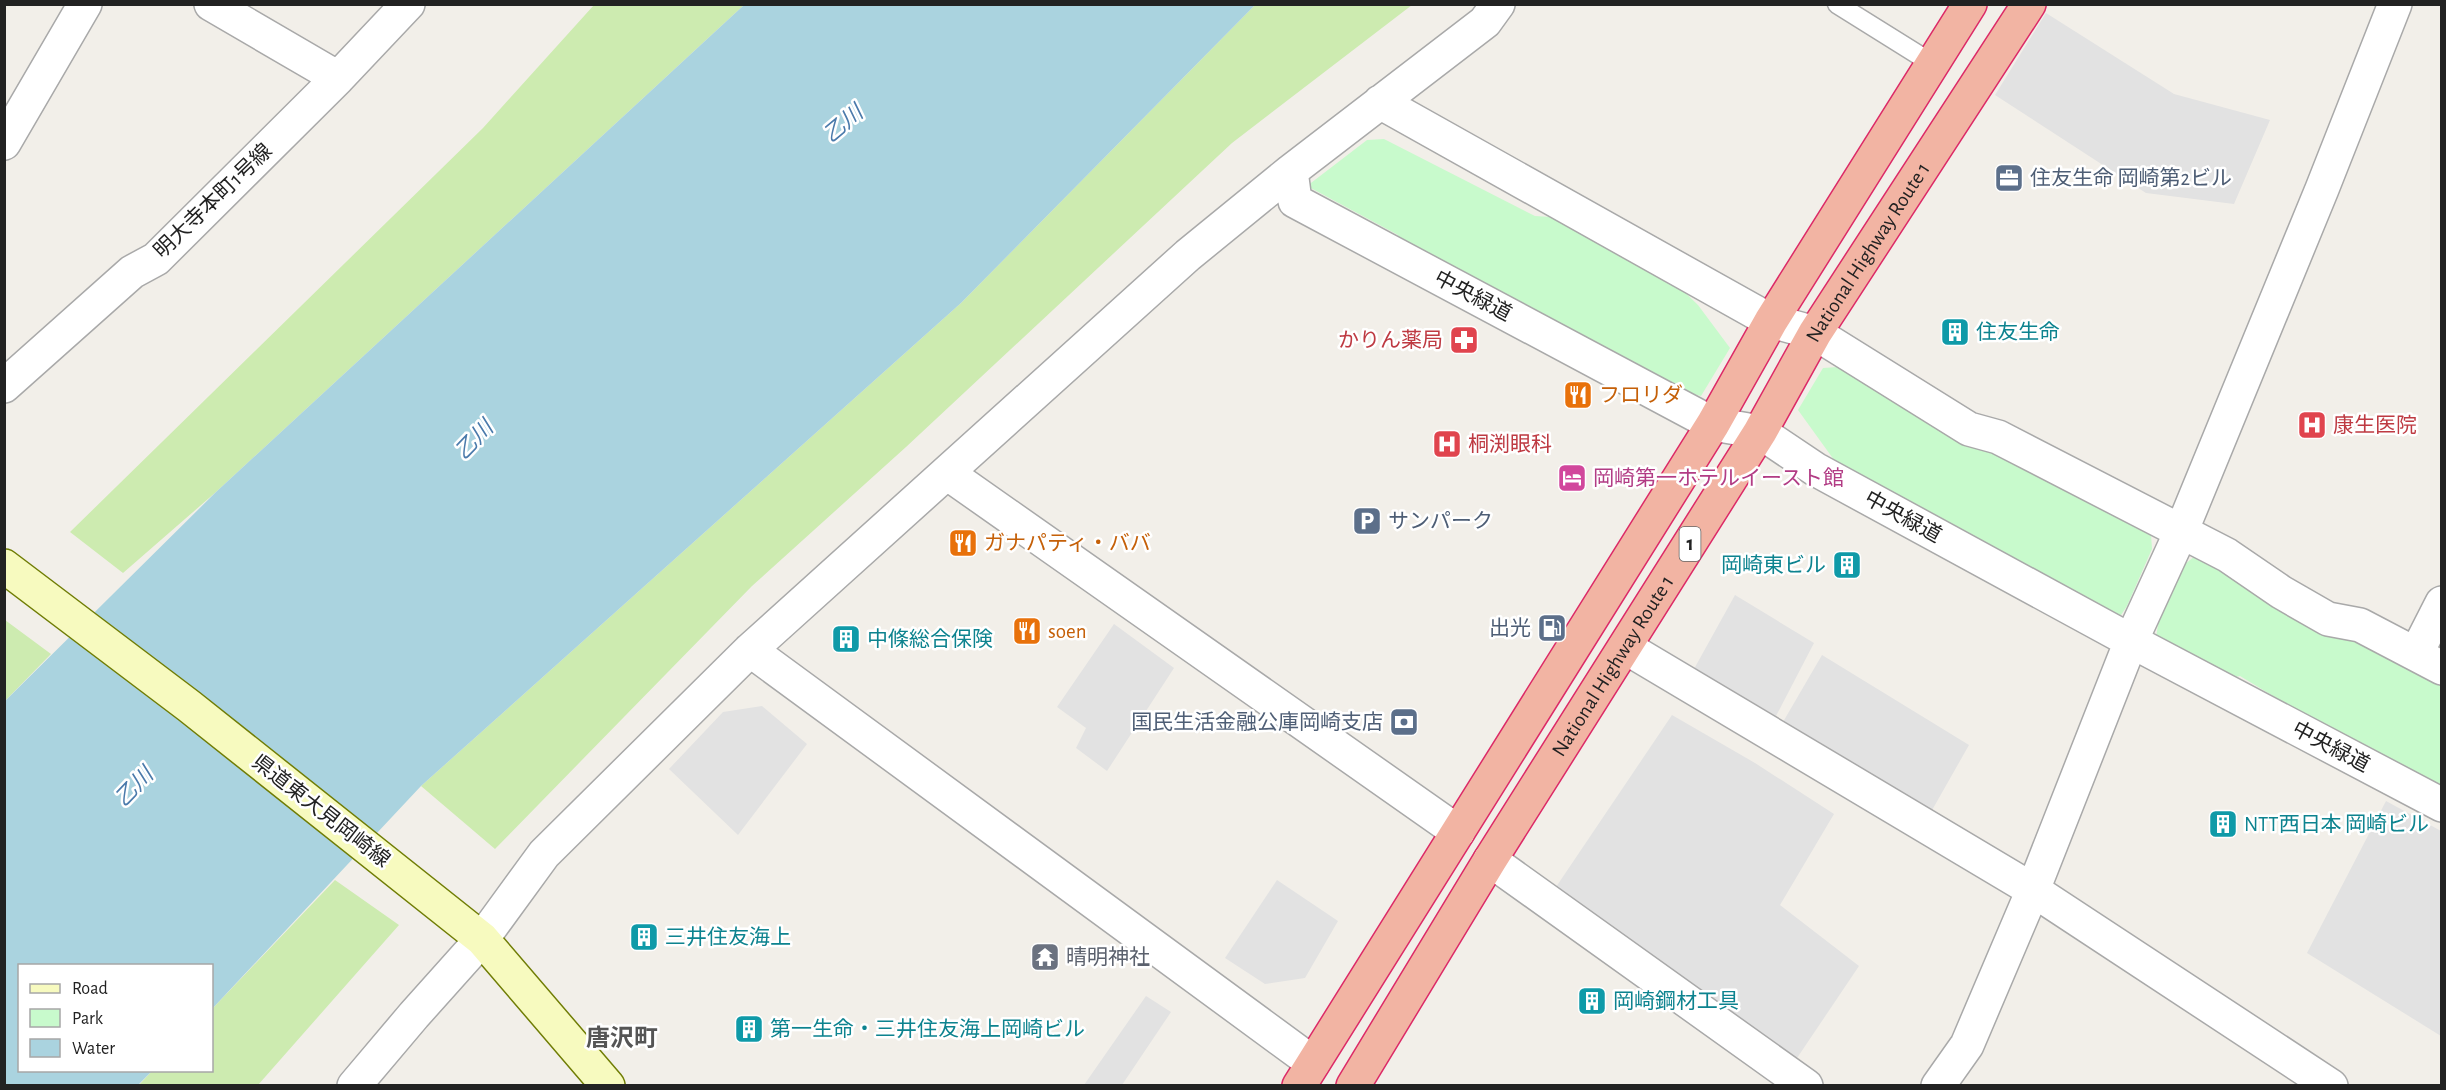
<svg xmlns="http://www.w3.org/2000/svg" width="2446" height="1090" font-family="'Alegreya Sans','Noto Sans JP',sans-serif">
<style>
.grass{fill:#cdebb0}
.park{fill:#c8facc}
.parking{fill:#e2e2e2}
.water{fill:#aad3df}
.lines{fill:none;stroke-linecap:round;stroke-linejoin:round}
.service-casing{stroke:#a9a9a9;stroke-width:21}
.minor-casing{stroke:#a9a9a9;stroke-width:36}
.secondary-casing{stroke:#707d05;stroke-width:36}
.trunk-casing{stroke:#dc2a67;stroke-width:36}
.service{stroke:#fff;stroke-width:18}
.minor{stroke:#fff;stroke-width:33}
.secondary{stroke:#f7fabf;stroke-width:33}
.trunk{stroke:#f2b4a3;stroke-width:33}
.labels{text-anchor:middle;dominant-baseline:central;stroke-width:5;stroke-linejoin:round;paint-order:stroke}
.shield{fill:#fff;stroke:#646464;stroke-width:1.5}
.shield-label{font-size:20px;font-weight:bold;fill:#222}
.service-label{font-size:21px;fill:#4e5e75;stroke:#fff;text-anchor:start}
.street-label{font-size:21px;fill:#222;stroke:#fff}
.culture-label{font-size:21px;fill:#0d838f;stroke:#fff;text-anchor:start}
.health-label{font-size:21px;fill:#be3a42;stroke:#fff;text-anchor:start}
.food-label{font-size:21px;fill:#c56008;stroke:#fff;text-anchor:start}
.hotel-label{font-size:21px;fill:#b23c85;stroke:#fff;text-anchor:start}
.worship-label{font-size:21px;fill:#5b616d;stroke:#fff;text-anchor:start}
.water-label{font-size:22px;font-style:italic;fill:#4a7aab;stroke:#fff}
.quarter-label{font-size:24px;font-weight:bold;fill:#555;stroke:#fff}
</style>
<rect width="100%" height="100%" fill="#f2efe9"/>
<path class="grass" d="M594 5H744L216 492 123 573 70 532 483 128Z
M1255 5H1412L1232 143 906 447 752 586 495 849 421 786 961 303Z
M5 620 51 654 5 701Z
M335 880 399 925 258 1085 138 1086 152 1071 212 1070V1009Z"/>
<path class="park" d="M1384 139 1535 216 1551 217 1670 278 1698 305 1730 348 1701 396 1678 390 1398 242V235L1307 186 1367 140Z
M1838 367 2151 534 2152 549 2127 606 2121 615 2111 617 1842 471 1798 410 1823 368Z
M2195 556 2356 637 2441 683V790L2334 733 2240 676 2231 678 2156 637 2159 619 2180 568Z"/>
<path class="parking" d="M2046 13 2174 94 2270 120 2234 204 2146 193 1995 95Z
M1735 595 1814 643 1776 716 1694 669Z
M1114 624 1174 668 1107 771 1076 748 1086 728 1057 707Z
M1822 655 1969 745 1931 812 1783 722Z
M762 706 807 744 738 835 669 769 723 712Z
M1672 715 1755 763 1834 814 1780 905 1859 966 1793 1064 1554 890Z
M2386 801 2441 831V1036L2307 953Z
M1277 880 1338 921 1305 978 1265 984 1225 958Z
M1146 996 1171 1012 1122 1085H1084Z"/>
<path class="water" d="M744 5H1255L961 303 421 786 212 1009V966H20V1070L152 1071 138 1085 5 1086V701L216 492Z"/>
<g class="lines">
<g class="service-casing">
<path id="service" d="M1837 4 1933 64"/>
</g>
<g class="minor-casing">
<path id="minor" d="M211 4 338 78
M1380 102 1771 321 1815 333 1969 429 1998 437 2227 555 2281 592 2328 619 2360 625 2442 668
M4 143 85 4
M1291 171 1295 201 1713 424 1760 432 1815 469 2131 641 2442 805
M4 386 132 272 156 259 338 78 408 4
M947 473 1458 832
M1625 647 2033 890 2331 1086
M750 650 1313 1063
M2416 654 2442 603
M1490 860 1806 1086
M354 1086 414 1015 482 939 544 854 750 650 1188 255 1291 171 1485 22 1498 4
M1938 1086 1967 1045 2033 890 2131 641 2181 532 2322 189 2395 4"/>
</g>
<g class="secondary-casing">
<path id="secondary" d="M4 566 189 706 482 939 608 1086"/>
</g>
<g class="trunk-casing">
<g id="trunk">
<path d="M1299 1086 1713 424 1771 321 1970 4"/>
<path id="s1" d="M1353 1086 1490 860 1760 432 1815 333 2029 4"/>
</g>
</g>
<use href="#service" class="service"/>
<use href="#minor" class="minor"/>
<use href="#secondary" class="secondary"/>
<use href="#trunk" class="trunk"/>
</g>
<defs>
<g id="office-square" transform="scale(1.5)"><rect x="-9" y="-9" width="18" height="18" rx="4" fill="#5c6f8a" stroke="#fff"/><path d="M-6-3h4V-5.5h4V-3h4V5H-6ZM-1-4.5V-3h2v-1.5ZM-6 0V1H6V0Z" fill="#fff"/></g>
<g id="building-square" transform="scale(1.5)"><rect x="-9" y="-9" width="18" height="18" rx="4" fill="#0f9aa8" stroke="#fff"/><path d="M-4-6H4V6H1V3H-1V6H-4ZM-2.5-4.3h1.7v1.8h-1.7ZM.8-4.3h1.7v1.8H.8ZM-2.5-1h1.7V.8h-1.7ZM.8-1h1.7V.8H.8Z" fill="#fff"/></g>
<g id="pharmacy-square" transform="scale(1.5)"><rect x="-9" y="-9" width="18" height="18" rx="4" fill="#e0444e" stroke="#fff"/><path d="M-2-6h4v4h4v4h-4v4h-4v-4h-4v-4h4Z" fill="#fff"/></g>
<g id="restaurant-square" transform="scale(1.5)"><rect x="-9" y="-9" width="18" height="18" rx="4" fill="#e8710a" stroke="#fff"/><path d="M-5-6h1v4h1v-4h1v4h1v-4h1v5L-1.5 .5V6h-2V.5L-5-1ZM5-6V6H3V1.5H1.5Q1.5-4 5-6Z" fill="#fff"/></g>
<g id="hospital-square" transform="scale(1.5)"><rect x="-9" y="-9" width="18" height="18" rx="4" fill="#e0444e" stroke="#fff"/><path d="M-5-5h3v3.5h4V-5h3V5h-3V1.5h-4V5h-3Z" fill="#fff"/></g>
<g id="hotel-square" transform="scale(1.5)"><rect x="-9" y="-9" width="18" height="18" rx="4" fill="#d1479c" stroke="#fff"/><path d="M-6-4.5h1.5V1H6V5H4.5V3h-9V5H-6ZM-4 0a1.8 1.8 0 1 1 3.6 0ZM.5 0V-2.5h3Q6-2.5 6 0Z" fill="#fff"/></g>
<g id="parking-square" transform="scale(1.5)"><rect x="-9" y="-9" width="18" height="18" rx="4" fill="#5c6f8a" stroke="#fff"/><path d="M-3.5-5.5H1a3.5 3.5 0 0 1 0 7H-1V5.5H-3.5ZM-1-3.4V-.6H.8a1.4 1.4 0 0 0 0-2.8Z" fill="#fff"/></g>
<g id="fuel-square" transform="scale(1.5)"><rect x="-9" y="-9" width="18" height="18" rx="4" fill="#5c6f8a" stroke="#fff"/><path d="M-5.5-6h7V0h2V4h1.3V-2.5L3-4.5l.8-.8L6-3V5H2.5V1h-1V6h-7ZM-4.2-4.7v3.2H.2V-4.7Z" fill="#fff"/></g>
<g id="bank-square" transform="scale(1.5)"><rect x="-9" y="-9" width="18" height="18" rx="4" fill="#5c6f8a" stroke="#fff"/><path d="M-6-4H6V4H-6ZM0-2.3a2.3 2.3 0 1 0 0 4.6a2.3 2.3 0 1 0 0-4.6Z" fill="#fff"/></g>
<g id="temple-square" transform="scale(1.5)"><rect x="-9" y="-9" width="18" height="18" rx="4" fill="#6b7280" stroke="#fff"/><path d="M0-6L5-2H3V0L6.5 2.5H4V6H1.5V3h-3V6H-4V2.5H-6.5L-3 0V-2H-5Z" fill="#fff"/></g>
</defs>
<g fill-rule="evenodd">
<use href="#office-square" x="2009" y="178"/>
<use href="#building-square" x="1955" y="332"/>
<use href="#pharmacy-square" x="1464" y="340"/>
<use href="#restaurant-square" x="1578" y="395"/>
<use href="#hospital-square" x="2312" y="425"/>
<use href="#hospital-square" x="1447" y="444"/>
<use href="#hotel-square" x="1572" y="478"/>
<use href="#parking-square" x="1367" y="521"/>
<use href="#restaurant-square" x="963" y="543"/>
<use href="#building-square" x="1847" y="565"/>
<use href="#fuel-square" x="1552" y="628"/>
<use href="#restaurant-square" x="1027" y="631"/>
<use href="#building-square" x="846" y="639"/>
<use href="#bank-square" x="1404" y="722"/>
<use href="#building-square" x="2223" y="824"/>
<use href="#building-square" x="644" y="937"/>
<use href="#temple-square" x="1045" y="957"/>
<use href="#building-square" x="1592" y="1001"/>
<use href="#building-square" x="749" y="1029"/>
</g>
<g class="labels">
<rect class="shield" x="1679.5" y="527" width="21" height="34" rx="4.5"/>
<g class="shield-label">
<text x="1690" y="544">1</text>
</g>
<g class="service-label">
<text x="2030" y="178">住友生命 岡崎第2ビル</text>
<text x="1388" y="521">サンパーク</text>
<text x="1531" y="628" text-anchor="end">出光</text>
<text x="1383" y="722" text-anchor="end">国民生活金融公庫岡崎支店</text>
</g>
<g class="street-label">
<text transform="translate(213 201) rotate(-44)">明大寺本町1号線</text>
<text stroke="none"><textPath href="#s1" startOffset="980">National Highway Route 1</textPath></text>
<text transform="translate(1473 296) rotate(28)">中央緑道</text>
<text transform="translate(1903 517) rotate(29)">中央緑道</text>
<text stroke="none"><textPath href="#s1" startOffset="494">National Highway Route 1</textPath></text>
<text transform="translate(2331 747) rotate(28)">中央緑道</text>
<text transform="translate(321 811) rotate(38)">県道東大見岡崎線</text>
</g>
<g class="culture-label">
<text x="1976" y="332">住友生命</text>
<text x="1826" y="565" text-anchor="end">岡崎東ビル</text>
<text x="867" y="639">中條総合保険</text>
<text x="2244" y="824">NTT西日本 岡崎ビル</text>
<text x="665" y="937">三井住友海上</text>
<text x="1613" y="1001">岡崎鋼材工具</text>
<text x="770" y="1029">第一生命・三井住友海上岡崎ビル</text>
</g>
<g class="health-label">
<text x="1443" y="340" text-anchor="end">かりん薬局</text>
<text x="2333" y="425">康生医院</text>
<text x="1468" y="444">桐渕眼科</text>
</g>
<g class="food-label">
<text x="1599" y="395">フロリダ</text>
<text x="984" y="543">ガナパティ・ババ</text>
<text x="1048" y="631">soen</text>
</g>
<g class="hotel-label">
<text x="1593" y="478">岡崎第一ホテルイースト館</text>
</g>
<g class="worship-label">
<text x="1066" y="957">晴明神社</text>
</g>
<g class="water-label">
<text transform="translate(843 124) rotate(-40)">乙川</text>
<text transform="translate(474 440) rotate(-46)">乙川</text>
<text transform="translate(134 787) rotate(-46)">乙川</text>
</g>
<g class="quarter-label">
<text x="622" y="1039">唐沢町</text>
</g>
</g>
<rect width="2446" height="1090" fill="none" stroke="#222222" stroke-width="12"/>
<rect x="18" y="964" width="195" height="108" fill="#ffffff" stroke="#a7a7a7" stroke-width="1.5"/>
<rect x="30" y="984" width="30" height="9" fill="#f7fabf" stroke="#a7a7a7" stroke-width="1.5"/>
<text x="72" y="994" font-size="18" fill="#222222">Road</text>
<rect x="30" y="1009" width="30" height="18" fill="#c8facc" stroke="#a7a7a7" stroke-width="1.5"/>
<text x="72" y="1024" font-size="18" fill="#222222">Park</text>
<rect x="30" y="1039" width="30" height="18" fill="#aad3df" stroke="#a7a7a7" stroke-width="1.5"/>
<text x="72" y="1054" font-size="18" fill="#222222">Water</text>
</svg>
